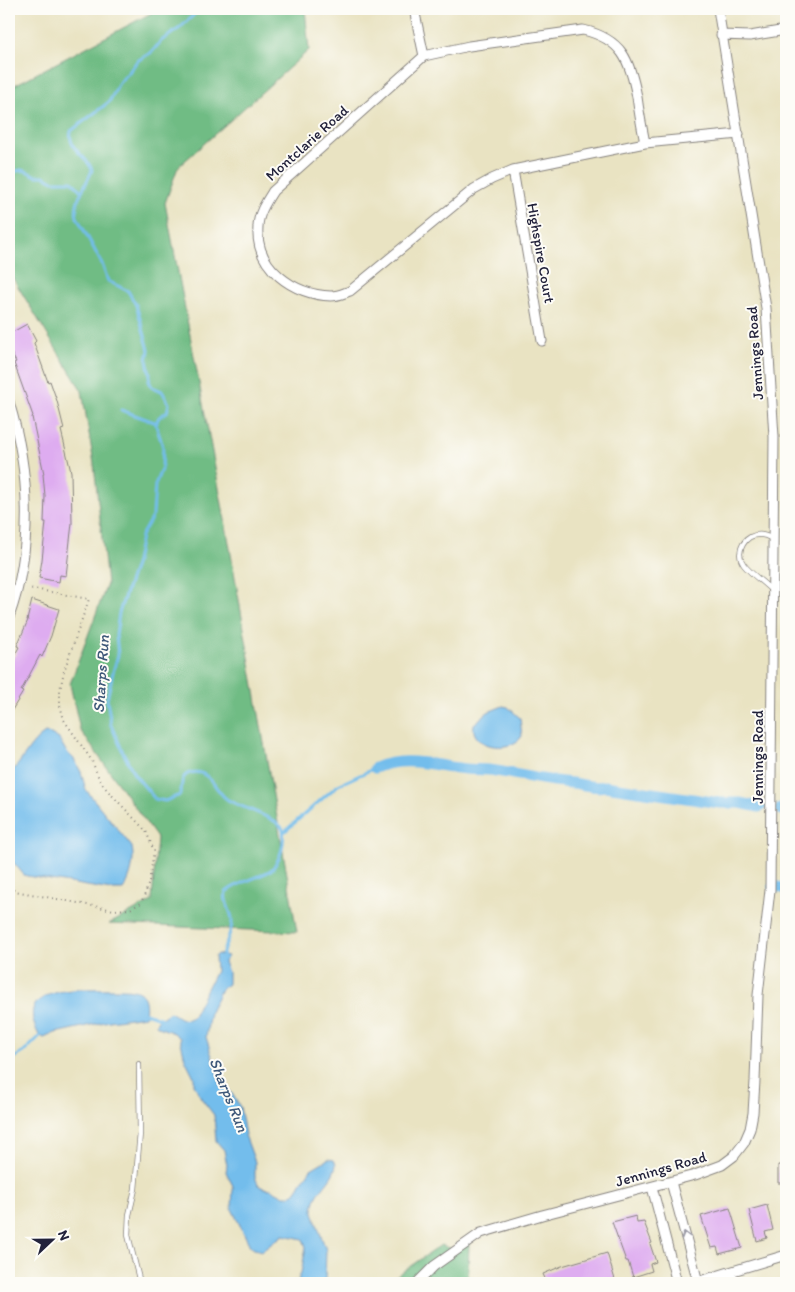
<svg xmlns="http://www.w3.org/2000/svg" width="795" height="1292" font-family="Itim,sans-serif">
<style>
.forest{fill:#70bc84;stroke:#496f60}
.water{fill:#73bdec;stroke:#4a7094}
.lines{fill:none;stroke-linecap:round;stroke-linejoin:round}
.stream{stroke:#73bdec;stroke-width:3}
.canal{stroke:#73bdec;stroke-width:11}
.building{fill:#deacf0}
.service-casing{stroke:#86827e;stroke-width:6}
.minor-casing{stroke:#86827e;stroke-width:11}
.path{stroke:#86827e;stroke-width:2;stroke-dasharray:1 4;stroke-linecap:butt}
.service{stroke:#fff;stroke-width:4.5}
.minor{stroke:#fff;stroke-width:9}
.oneway{stroke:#9c9ca7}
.labels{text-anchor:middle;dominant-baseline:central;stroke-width:4;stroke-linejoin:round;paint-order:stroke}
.street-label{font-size:15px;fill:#22223b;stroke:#fdfcf7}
.water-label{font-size:16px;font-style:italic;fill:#3e5879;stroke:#fdfcf7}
</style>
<rect width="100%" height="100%" fill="#fdfcf7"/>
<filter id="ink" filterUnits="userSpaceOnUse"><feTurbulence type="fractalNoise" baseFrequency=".02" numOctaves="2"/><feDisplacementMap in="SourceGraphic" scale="10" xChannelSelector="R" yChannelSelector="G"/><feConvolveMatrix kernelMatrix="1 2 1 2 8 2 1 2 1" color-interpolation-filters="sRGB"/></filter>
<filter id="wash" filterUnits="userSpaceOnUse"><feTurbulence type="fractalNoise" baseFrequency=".0096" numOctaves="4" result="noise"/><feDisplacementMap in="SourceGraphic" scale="20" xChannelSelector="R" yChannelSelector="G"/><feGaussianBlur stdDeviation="1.12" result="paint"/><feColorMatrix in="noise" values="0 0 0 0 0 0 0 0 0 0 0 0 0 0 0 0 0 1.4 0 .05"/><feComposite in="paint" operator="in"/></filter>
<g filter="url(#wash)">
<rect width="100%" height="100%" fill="#e9e3c2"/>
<path class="forest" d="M159 9H305L309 50 178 167 165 203 225 520 297 932 109 924 152 901 157 838 80 730 70 684 107 584 94 464 82 391 9 272V88Z
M469 1240 468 1283H386L441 1245 455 1250Z"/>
<path class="water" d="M503 706 508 707 520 718 522 736C511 754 469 748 474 724L488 712Z
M45 733 51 734 59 739 66 751 74 759 81 772 86 790 132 847C135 860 131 879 123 890H111L27 876 24 875 9 857V774C23 762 29 743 45 733Z
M217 954 228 956 224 962 228 972V984L221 989 210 1012 206 1037 221 1085 231 1092 240 1107 245 1135 255 1162V1177L258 1184 263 1188 271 1189 284 1196H290L295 1192 311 1169 328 1159 334 1160 336 1164C334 1182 312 1191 313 1213L326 1250 325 1279 328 1283H297L301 1273 306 1247 303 1239 283 1235 262 1251 254 1249 250 1246 232 1209 233 1186 226 1172 227 1165 224 1150 216 1141 214 1115 201 1098 194 1084V1077L185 1059 180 1038 174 1033 161 1028 156 1025 157 1021 170 1012C178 1016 184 1024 193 1016L216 971 215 956Z
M113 989C135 989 149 988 145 1016L109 1021 55 1033 44 1038 39 1035C35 1028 31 1018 33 1009 41 986 93 989 113 989Z"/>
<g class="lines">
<path class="stream" d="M200 9 180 28 161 41 152 52 137 61 129 72 118 84 114 93 109 102 71 131C67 150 87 155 92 170 87 185 73 200 77 217L102 264 108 281 128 291 136 305 149 350 147 360 150 374 149 381 152 387 162 391 166 398 169 404 167 412 159 417 157 421 156 425 163 447 162 467 155 485 153 515 141 536 136 562 119 613 116 635 118 655 113 672 107 699 111 725 123 752 134 774 155 799 165 801 180 795C183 788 179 776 190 773 211 768 215 792 228 800 240 807 275 817 282 828 285 832 283 839 283 843 282 852 278 861 273 868 267 876 238 881 226 892 223 901 231 910 232 919 233 933 223 945 222 958
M9 173 21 170 26 171 36 176H44L53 181H72L81 191
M121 410 157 423
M759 807 780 809
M284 832 338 785 375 768
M143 1012 165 1020
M9 1061 24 1052 42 1034"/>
<path class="canal" d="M375 768C404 755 435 766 466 769 476 770 486 769 496 771 522 775 545 781 572 783 583 784 595 789 605 786L720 803H740L759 807
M780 809 786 812
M774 886 786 889"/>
</g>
<g id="blocks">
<path class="building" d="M27 324 36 341 34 343 48 382 50 381 57 401 64 429 61 430 71 472 72 523 66 576 60 575 59 582 39 578 42 560 46 522H44L45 496 43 474H44L32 417 33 416 14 363 16 362 9 349V334Z
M32 600 59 609 51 636 42 657 40 655 21 691 23 692 9 715V666L19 647 17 646 28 620H27Z
M778 1165H786V1183H778Z
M767 1205 773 1230 765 1232 767 1238 757 1241 749 1210Z
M730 1208 742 1248 719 1254 717 1247 711 1248 701 1216Z
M636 1216 637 1223 644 1222 652 1243 650 1244 656 1262 650 1264 652 1271 633 1277 628 1261H626L612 1222Z
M607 1253 616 1283H547L543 1274 562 1266Z"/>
</g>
</g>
<g filter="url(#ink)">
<use href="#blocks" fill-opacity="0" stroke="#86827e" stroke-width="1"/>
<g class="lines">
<g class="service-casing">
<path id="service" d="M771 590C763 582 751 574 744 565 734 552 745 533 762 535 765 535 770 538 773 539
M139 1064 140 1133 135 1189 129 1215 128 1235 140 1283"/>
</g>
<g class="minor-casing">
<path id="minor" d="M414 9 424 56
M583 30C622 39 630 60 637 97 639 112 642 128 645 143L513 170 492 179 474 189 350 291C344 293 338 296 331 296 294 295 255 268 258 227 258 214 266 202 273 191L424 56 469 46Z
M721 35 750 36 786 30
M645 143 739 134
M513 170 542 341
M9 402C30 471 34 548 9 617
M671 1182 698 1282
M652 1187 677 1283
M731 1272 735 1283
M417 1283 434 1266 481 1233 542 1215 695 1175 722 1165 734 1156 744 1143 750 1129 753 1113 755 1081 758 995 770 890 774 437 766 308 718 9
M693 1283 786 1255"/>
</g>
<path class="path" d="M9 887 15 891 114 910 130 909 141 903 145 894 149 882 154 851 146 831 108 791 100 781 92 761 64 720 60 705V690L64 671 89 599 28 588"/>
<use href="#service" class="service"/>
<use href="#minor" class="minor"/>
</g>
<defs><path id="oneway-chevron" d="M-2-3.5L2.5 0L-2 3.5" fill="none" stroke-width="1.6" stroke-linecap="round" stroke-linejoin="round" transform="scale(1.25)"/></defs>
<use class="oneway" href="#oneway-chevron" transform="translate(685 1235) rotate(-105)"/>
</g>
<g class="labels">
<g class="street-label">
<text transform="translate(307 143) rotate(-42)">Montclarie Road</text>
<text transform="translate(541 253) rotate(80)">Highspire Court</text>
<text transform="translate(755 353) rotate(-94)">Jennings Road</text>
<text transform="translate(758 757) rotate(-90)">Jennings Road</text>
<text transform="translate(661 1169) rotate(-16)">Jennings Road</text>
</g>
<g class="water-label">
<text transform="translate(101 674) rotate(-86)">Sharps Run</text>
<text transform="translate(229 1095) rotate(68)">Sharps Run</text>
</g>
</g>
<rect width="795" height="1292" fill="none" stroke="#fdfcf7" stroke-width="30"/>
<g transform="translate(52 1240) rotate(68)" stroke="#fdfcf7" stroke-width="4" paint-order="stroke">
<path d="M0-4L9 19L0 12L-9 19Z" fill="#22223b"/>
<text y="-8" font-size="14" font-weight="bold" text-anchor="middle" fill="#22223b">N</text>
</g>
</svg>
